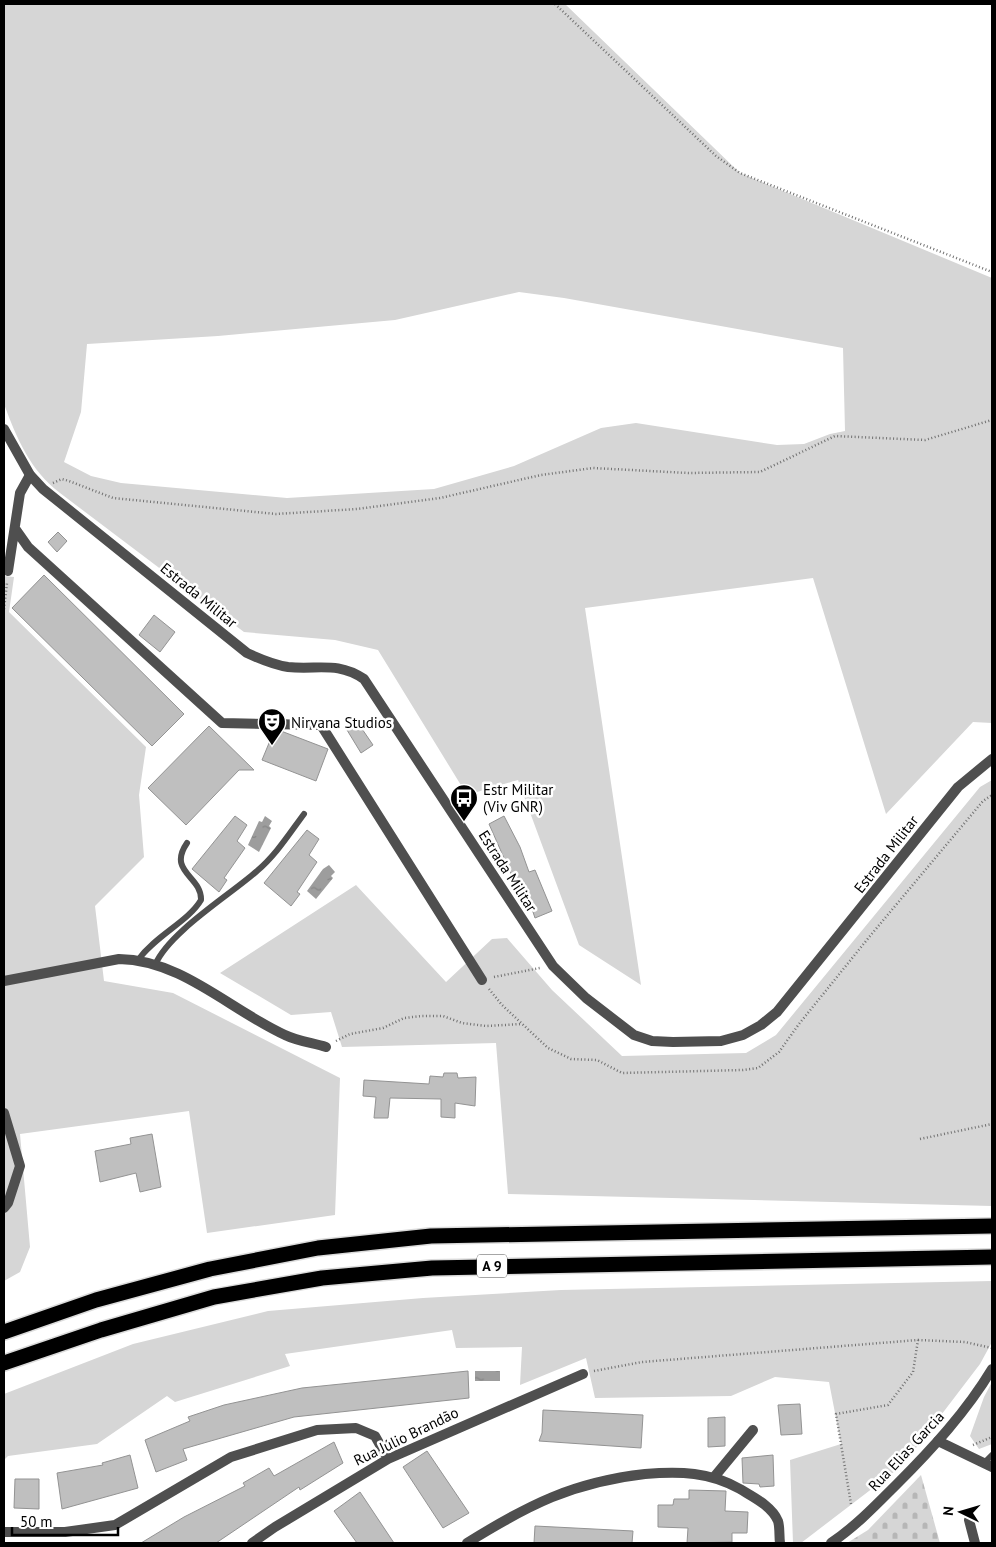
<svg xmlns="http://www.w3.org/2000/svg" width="996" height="1547" font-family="'PT Sans',sans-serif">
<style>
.grass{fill:#d6d6d6;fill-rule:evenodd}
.cemetery{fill:url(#cemetery-stones)}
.water{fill:url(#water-ripples)}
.building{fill:#bfbfbf;stroke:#939393}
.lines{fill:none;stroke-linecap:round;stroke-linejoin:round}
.motorway-casing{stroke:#dbdbdb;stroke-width:18}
.path{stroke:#717171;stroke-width:2.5;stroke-dasharray:1 2.5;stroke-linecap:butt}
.service{stroke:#4f4f4f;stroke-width:6}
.minor{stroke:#4f4f4f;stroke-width:10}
.tertiary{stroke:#4f4f4f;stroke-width:10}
.motorway{stroke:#000;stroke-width:15}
.labels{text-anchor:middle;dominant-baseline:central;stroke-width:5;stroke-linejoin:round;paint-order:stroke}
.shield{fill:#fff;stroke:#4c4c4c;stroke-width:1}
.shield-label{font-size:14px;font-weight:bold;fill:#000}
.street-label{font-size:15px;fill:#000;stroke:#fff}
.poi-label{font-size:15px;fill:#000;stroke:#fff;text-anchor:start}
</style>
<defs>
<pattern id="cemetery-stones" width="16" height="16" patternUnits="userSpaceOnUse" patternTransform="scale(1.25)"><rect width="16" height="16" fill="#d6d6d6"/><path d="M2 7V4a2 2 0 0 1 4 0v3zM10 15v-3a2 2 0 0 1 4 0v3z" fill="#b6b6b6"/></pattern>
<pattern id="water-ripples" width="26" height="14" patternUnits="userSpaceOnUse" patternTransform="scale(1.25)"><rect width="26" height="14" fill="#9d9d9d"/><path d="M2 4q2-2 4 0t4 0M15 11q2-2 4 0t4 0" fill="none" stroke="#858585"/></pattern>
</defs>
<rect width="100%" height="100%" fill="#fff"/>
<path class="grass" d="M4 4H565L740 173 992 278V723L973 722 886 814 813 578 585 608 641 985 579 945 518 780 467 795 378 650 335 640 244 632 60 493C30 470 17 439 4 404ZM519 292 564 298 843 348 845 431 830 434 804 444 777 445 636 423 601 428 514 466 434 489 287 498 121 483 91 476 64 462 81 412 87 344 218 336 395 320Z
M4 576 14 577 9 612 146 747 139 795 144 857 95 906 104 981 173 993 340 1078 335 1215 207 1233 189 1111 20 1134 30 1247 20 1272 4 1281Z
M992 780V1206L508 1194 496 1043 342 1047 331 1012 291 1015 220 973 356 885 446 982 492 939 507 938 552 990 622 1056 746 1053 776 1035 980 787Z
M992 1281V1342L980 1364 903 1465 801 1543H793L790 1460 841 1444 829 1382 775 1377 731 1396 595 1398 586 1358 520 1385 522 1347 456 1348 452 1330 285 1354 290 1366 175 1402 167 1396 97 1444 8 1456 4 1460V1394L133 1344 268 1311 423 1298 561 1290Z
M992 1382V1444L979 1449 970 1436 984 1397Z"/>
<path class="cemetery" d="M921 1475 940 1543H847L868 1530Z"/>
<path class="water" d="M265 816 272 821 269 826 271 828 259 852 248 845 259 821 262 822Z
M329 865 335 872 331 876 333 878 316 899 307 891 323 869Z
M475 1371H500V1381H475Z"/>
<path class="building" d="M58 532 67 541 57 552 48 542Z
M44 575 184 714 152 746 12 608Z
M154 615 175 632 160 652 139 635Z
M358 723 373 745 361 753 347 730Z
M209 726 254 770H239L186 825 148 788Z
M274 731H281L328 749 316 781 262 760Z
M235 816 247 825 237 841 245 848 224 878 227 880 219 892 192 869Z
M504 816 520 847 529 872 535 870 552 911 535 918 531 906 526 908 489 824Z
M307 830 319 839 309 855 317 862 297 892 300 894 291 906 264 883Z
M444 1073H457L458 1078 476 1077 475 1106 455 1103V1118L441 1117V1099L390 1098 388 1118H374L376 1097 363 1096 364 1080 429 1084 430 1076 443 1077Z
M152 1134 161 1187 140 1192 136 1173 100 1182 95 1151 131 1144 130 1138Z
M468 1371 469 1398 294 1417 183 1449 187 1460 156 1472 145 1440 190 1421 188 1417 224 1405 302 1388Z
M800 1404 802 1434 781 1435 778 1405Z
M543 1410 643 1415 641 1448 539 1441 542 1433Z
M725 1417V1446L708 1447V1418Z
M334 1442 343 1463 300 1490 299 1487 216 1543H141L184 1517 245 1486 243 1483 269 1468 274 1476Z
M427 1451 469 1513 443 1528 403 1467Z
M130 1455 138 1488 62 1509 57 1473 103 1465 102 1463Z
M773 1455 774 1486 760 1487 759 1484 743 1483 742 1458Z
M15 1479H39V1509L14 1508Z
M689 1490 726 1491 725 1511 748 1512 747 1533H732V1542L687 1543 688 1528 658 1527V1505H673L674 1499H689Z
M360 1492 394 1543H357L334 1511Z
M535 1526 633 1531 632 1543H534Z"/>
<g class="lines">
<g class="motorway-casing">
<path id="motorway" d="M4 1332 96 1300 210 1269 318 1248 431 1236 992 1226
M4 1363 101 1330 214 1297 322 1278 432 1268 992 1257"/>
</g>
<path class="path" d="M555 4 716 156 740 173 992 272
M53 483 62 479 69 481 113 498 276 514 357 509 440 498 541 475 593 468 688 473 760 472 835 436 925 440 992 420
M4 609 7 583
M494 977 540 968
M489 989 502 1005 548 1048 571 1059 597 1060 622 1073 743 1070 758 1068 779 1052 799 1024 870 936 983 801 992 795
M336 1041 350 1034 383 1028 404 1018 422 1016H443L462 1023 486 1026 522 1024
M920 1139 992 1124
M918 1340 965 1342 992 1348
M594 1371 642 1362 918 1340 913 1372 888 1405 836 1414 851 1504
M973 1445 992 1437"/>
<path class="service" d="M138 960C156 935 188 922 201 900 202 876 167 872 187 843
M155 965C169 932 230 895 257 871 276 855 289 834 304 814
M984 1463 992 1455"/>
<path class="minor" d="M16 530 28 547 222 723 321 725 482 980
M8 571 20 493 30 475
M4 981 119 959C182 960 230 1010 285 1035 297 1041 313 1043 326 1047
M4 1113 20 1166 8 1203 4 1208
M938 1441 992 1467
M715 1476 753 1430
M969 1520 975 1543
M4 1532H65L115 1525 231 1457 317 1430 356 1428 375 1436 388 1459
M252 1543 275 1527 388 1459 583 1374
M467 1543C528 1505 573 1482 645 1474 680 1471 710 1472 740 1489 753 1497 772 1506 778 1521 780 1527 779 1536 780 1543"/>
<path class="tertiary" d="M4 429 30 475 43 489 247 653C260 659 274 665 288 667 318 670 337 661 364 679L553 966 586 998 634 1035 652 1041 673 1042 721 1041 743 1035 761 1025 777 1012 958 787 992 759
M831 1543C856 1526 876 1505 897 1484 932 1449 966 1412 992 1369"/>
<use href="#motorway" class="motorway"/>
</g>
<defs>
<g id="theatre-pin" transform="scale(1.4375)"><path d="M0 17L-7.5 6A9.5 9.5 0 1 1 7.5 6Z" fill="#000" stroke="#fff"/><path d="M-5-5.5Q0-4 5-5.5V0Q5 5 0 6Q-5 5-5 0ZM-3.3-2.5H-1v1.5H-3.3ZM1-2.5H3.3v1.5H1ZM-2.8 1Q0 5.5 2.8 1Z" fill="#fff"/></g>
<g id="bus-pin" transform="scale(1.4375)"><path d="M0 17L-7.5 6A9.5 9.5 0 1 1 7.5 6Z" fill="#000" stroke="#fff"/><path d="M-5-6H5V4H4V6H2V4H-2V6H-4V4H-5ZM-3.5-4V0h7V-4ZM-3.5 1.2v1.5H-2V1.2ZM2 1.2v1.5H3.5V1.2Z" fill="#fff"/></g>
</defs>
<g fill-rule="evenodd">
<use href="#theatre-pin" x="272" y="722"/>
<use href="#bus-pin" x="464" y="798"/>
</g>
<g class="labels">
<rect class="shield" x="477" y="1254.5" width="30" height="23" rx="4"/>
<g class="shield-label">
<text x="492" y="1266">A 9</text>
</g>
<g class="street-label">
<text transform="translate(199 595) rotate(39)">Estrada Militar</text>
<text transform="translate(886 854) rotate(-52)">Estrada Militar</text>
<text transform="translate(508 871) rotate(57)">Estrada Militar</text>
<text transform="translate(406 1436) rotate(-26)">Rua Júlio Brandão</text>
<text transform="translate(906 1451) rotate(-47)">Rua Elias Garcia</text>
</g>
<g class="poi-label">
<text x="291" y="722">Nirvana Studios</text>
<text x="483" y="789">Estr Militar<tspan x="483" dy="17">(Viv GNR)</tspan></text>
</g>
</g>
<rect width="996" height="1547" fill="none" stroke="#000000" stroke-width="10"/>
<g transform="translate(961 1512) rotate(275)" stroke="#ffffff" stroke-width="4" paint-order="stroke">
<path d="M0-4L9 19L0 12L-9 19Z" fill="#000000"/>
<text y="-8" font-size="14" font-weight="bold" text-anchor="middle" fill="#000000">N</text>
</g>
<path d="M12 1527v8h106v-8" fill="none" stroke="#000000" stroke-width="2.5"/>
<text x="20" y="1527" font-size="15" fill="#000000" stroke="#ffffff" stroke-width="4" paint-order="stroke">50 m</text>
</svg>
